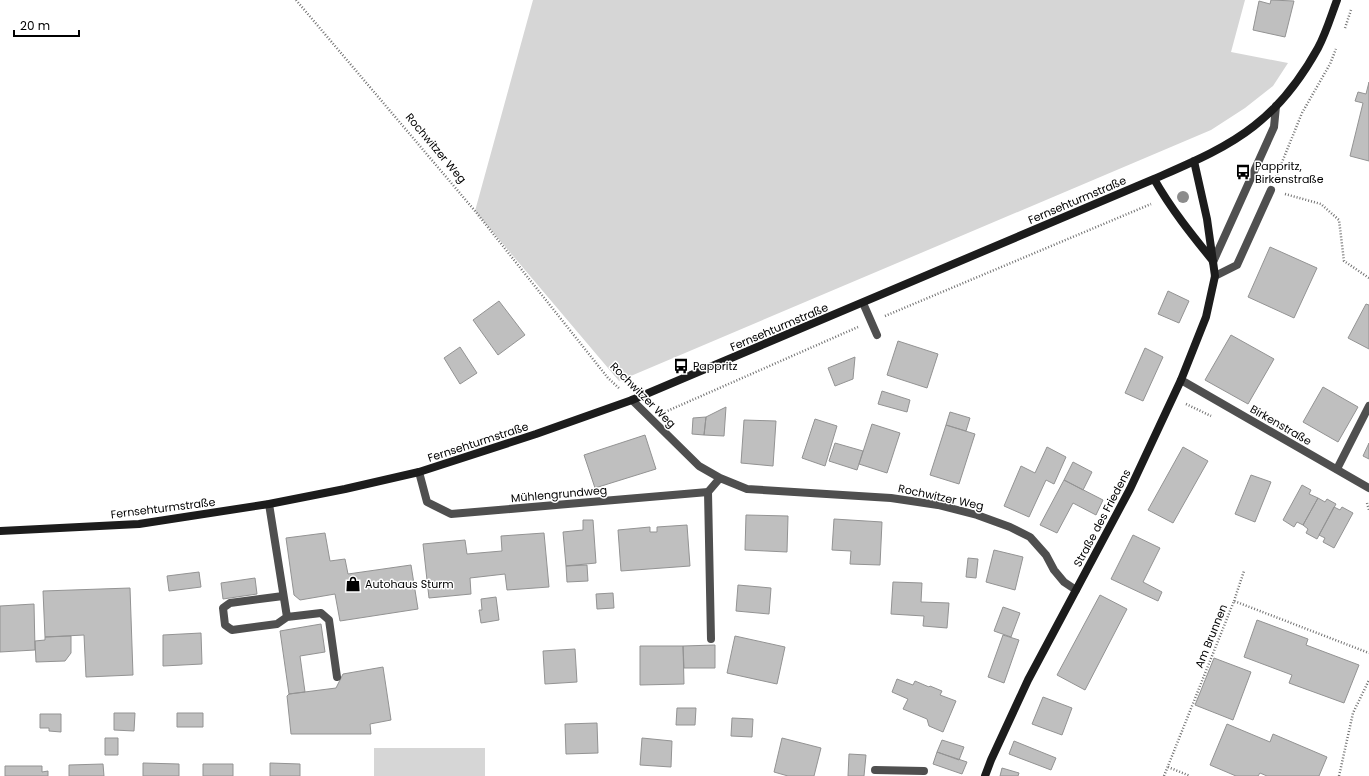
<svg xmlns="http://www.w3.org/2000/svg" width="1369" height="776" font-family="Poppins,sans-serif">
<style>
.green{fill:#d6d6d6}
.building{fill:#bfbfbf;stroke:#939393}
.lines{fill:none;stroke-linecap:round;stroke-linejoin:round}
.path{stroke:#717171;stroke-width:2.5;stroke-dasharray:1 2;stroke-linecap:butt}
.lane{stroke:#4f4f4f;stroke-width:8}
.street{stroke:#4f4f4f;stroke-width:8}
.secondary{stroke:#1c1c1c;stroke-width:8}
.tree{fill:#8c8c8c}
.labels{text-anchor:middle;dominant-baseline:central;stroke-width:3;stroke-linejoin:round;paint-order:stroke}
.street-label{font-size:11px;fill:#000;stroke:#fff}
.poi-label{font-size:11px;fill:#000;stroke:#fff;text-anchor:start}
</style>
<rect width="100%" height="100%" fill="#fff"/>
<path class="green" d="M533 0H1245L1231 52 1288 63 1273 86 1245 108 1211 130 619 381 475 211Z
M374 748H485V776H374Z"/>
<path class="building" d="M1271 0 1294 1 1285 37 1253 30 1259 1 1270 4Z
M1369 82V161L1350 156 1363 103 1355 101 1358 92 1366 94Z
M1270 247 1317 268 1294 318 1248 297Z
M1168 291 1189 301 1179 323 1158 314Z
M499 301 525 335 498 355 473 320Z
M1366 304 1369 305V349L1348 338Z
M1231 335 1274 359 1248 404 1205 380Z
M898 341 938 354 927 388 887 375Z
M460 347 477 373 460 384 444 358Z
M1145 348 1163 357 1143 401 1125 393Z
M855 357 853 379 835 386 828 368Z
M1323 387 1358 407 1338 442 1303 422Z
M882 391 910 400 907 412 878 404Z
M726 407 724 436 704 435 706 417Z
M950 412 970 418 966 431 946 425Z
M706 417 704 435 692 434 693 418Z
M815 419 837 426 825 466 802 458Z
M744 420 776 421 773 466 741 463Z
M872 424 900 433 887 473 859 464Z
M946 425 975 434 959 484 930 475Z
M645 435 656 469 595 488 584 455Z
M835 443 863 451 857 470 829 461Z
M1369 443V459L1363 456Z
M1047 447 1066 457 1054 484 1046 480 1029 517 1004 506 1021 466 1035 473Z
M1183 447 1208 461 1173 523 1148 510Z
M1073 462 1092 472 1083 490 1064 480Z
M1251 475 1271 482 1255 522 1235 514Z
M1064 480 1103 500 1096 515 1073 503 1057 533 1040 525Z
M1302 485 1311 490 1309 494 1318 498 1303 525 1297 522 1294 527 1283 520Z
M1318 498 1325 502 1327 499 1336 504 1317 539 1306 533 1308 529 1303 525Z
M1334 507 1340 510 1342 507 1353 513 1334 548 1323 542 1325 538 1319 535Z
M746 515 788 516 787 552 745 550Z
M834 519 882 522 880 565 850 564 851 551 832 550Z
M583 520H593L596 563 566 566 563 532 583 530Z
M687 525 690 566 621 571 618 530 650 527V532H657V527Z
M325 533 330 561 345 559 348 574 411 565 418 609 340 621 335 594 300 600 294 595 286 538Z
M544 533 549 587 507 590 505 574 470 578 471 594 429 598 423 544 465 540 467 554 502 551 501 536Z
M1133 535 1160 548 1143 582 1162 592 1158 601 1111 579Z
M994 550 1023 557 1015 590 986 582Z
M968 558 978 559 976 578 966 577Z
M587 565 588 581 567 582 566 566Z
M199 572 201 587 169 591 167 576Z
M255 578 257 594 223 599 221 583Z
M893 582 922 583 921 602 949 603 947 628 923 626 924 616 891 614Z
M738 585 771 588 769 614 736 611Z
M130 588 133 675 86 677 84 635 45 637 43 591Z
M613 593 614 608 597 609 596 594Z
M1100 595 1127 609 1085 690 1057 675Z
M496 597 499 620 481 623 479 610H482L481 599Z
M34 604 35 650 0 652V606Z
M1003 607 1020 613 1011 637 994 631Z
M1257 620 1308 639 1306 645 1359 665 1344 703 1289 683 1292 675 1244 657Z
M321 624 325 652 300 656 305 692 289 694 280 631Z
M201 633 202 664 163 666V635Z
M1003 635 1019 640 1004 683 988 677Z
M71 636V653L65 661 36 662 35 641 45 640V637Z
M735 636 785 647 777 684 727 673Z
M715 645V668H684L683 646Z
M640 646H683L684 684 640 685Z
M575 649 577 682 545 684 543 651Z
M1214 658 1251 672 1233 720 1195 705Z
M383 667 391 720 370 724 371 734H291L287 696 289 694 336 688 343 674Z
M897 679 913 685 915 681 929 687 930 686 942 691 940 695 956 701 943 732 929 726 927 719 903 709 908 699 892 692Z
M1043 697 1072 708 1062 735 1032 724Z
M677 708H696L695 725H676Z
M114 713H135L134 731 114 730Z
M177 713H203V727H177Z
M40 714H61V732L49 731V728H40Z
M732 718 753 719 752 737 731 736Z
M597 723 598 753 566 754 565 724Z
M1227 724 1270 742 1273 734 1327 757 1319 776H1267L1260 773 1258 776H1236L1210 765Z
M105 738H118V755H105Z
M642 738 672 741 671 767 640 765Z
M782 738 821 748 814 776H788L774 772Z
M942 740 964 747 959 760 937 752Z
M1014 741 1056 758 1051 770 1009 754Z
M937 752 967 762 962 774 933 764Z
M849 754 866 755 864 776H848Z
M143 763 179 764V776H143Z
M270 763 300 764V776H270Z
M103 764 104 776H69V765Z
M203 764H233V776H203Z
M5 766H42V772L48 771V776H5Z
M1002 768 1019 773 1018 776H1000Z"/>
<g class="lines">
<path class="path" d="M296 0 475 211 608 378 620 389
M1345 28 1351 10
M1276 177 1302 113 1330 64 1336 49
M1285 194 1321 204 1339 220 1344 261 1369 278
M885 316 1151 204
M1186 404 1211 416
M665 412 858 327
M1367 503 1369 510
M1234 601 1244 571
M1168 767 1190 776
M1164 776 1234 601 1369 653
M1339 776 1353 713 1369 680"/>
<path class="lane" d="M1213 262 1274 127 1276 106
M1215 276 1237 265 1271 190
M863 303 877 335
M1337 469 1369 406
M708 492 711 639
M269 504 287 617 321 613 329 620 337 677
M283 596 230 603 223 608 225 625 232 630 277 624 287 617
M875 770 924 771"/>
<path class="street" d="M1181 380 1369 488
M632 400 699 466 720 478 747 489 891 498 938 505 977 515 1010 527 1030 537 1046 555 1054 570 1064 582 1076 590
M419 472 427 502 451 514 708 492 720 478"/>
<path class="secondary" d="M1154 179C1171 209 1192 235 1213 261
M0 531 139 524 269 504 345 489 419 472 536 434 632 400 1154 179C1188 164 1225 149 1254 126 1280 106 1302 77 1318 48 1326 33 1331 16 1337 0
M985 776 991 760 1028 680 1130 489 1181 380 1206 317 1215 276 1207 219 1194 161"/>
</g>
<circle class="tree" cx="1183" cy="197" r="6"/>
<defs>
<g id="bus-bare" transform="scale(1.2)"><path d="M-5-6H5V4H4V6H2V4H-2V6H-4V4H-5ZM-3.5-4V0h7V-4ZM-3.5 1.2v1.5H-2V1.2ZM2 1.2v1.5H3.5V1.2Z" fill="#000" stroke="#fff" stroke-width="2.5" paint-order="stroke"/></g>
<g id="shop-bare" transform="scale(1.2)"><path d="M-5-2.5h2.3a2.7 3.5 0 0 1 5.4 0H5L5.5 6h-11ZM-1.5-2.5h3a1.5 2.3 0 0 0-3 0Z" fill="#000" stroke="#fff" stroke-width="2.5" paint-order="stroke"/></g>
</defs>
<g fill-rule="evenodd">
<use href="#bus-bare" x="1243" y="172"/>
<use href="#bus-bare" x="681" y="366"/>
<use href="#shop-bare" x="353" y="584"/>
</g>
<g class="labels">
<g class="street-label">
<text transform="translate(436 148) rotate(50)">Rochwitzer Weg</text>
<text transform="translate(1077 200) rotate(-23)">Fernsehturmstraße</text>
<text transform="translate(779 327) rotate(-23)">Fernsehturmstraße</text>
<text transform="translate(643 395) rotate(45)">Rochwitzer Weg</text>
<text transform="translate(1281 425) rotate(30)">Birkenstraße</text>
<text transform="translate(478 442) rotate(-18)">Fernsehturmstraße</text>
<text transform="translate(559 494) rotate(-5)">Mühlengrundweg</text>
<text transform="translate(941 497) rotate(12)">Rochwitzer Weg</text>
<text transform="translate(163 508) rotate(-7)">Fernsehturmstraße</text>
<text transform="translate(1102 518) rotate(-62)">Straße des Friedens</text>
<text transform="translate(1211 636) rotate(-68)">Am Brunnen</text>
</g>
<g class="poi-label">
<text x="1255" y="166">Pappritz,<tspan x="1255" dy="13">Birkenstraße</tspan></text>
<text x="693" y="366">Pappritz</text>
<text x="365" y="584">Autohaus Sturm</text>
</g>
</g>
<path d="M14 30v6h65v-6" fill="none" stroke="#000000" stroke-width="2"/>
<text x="20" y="30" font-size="12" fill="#000000" stroke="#ffffff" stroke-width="3" paint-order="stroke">20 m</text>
</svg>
